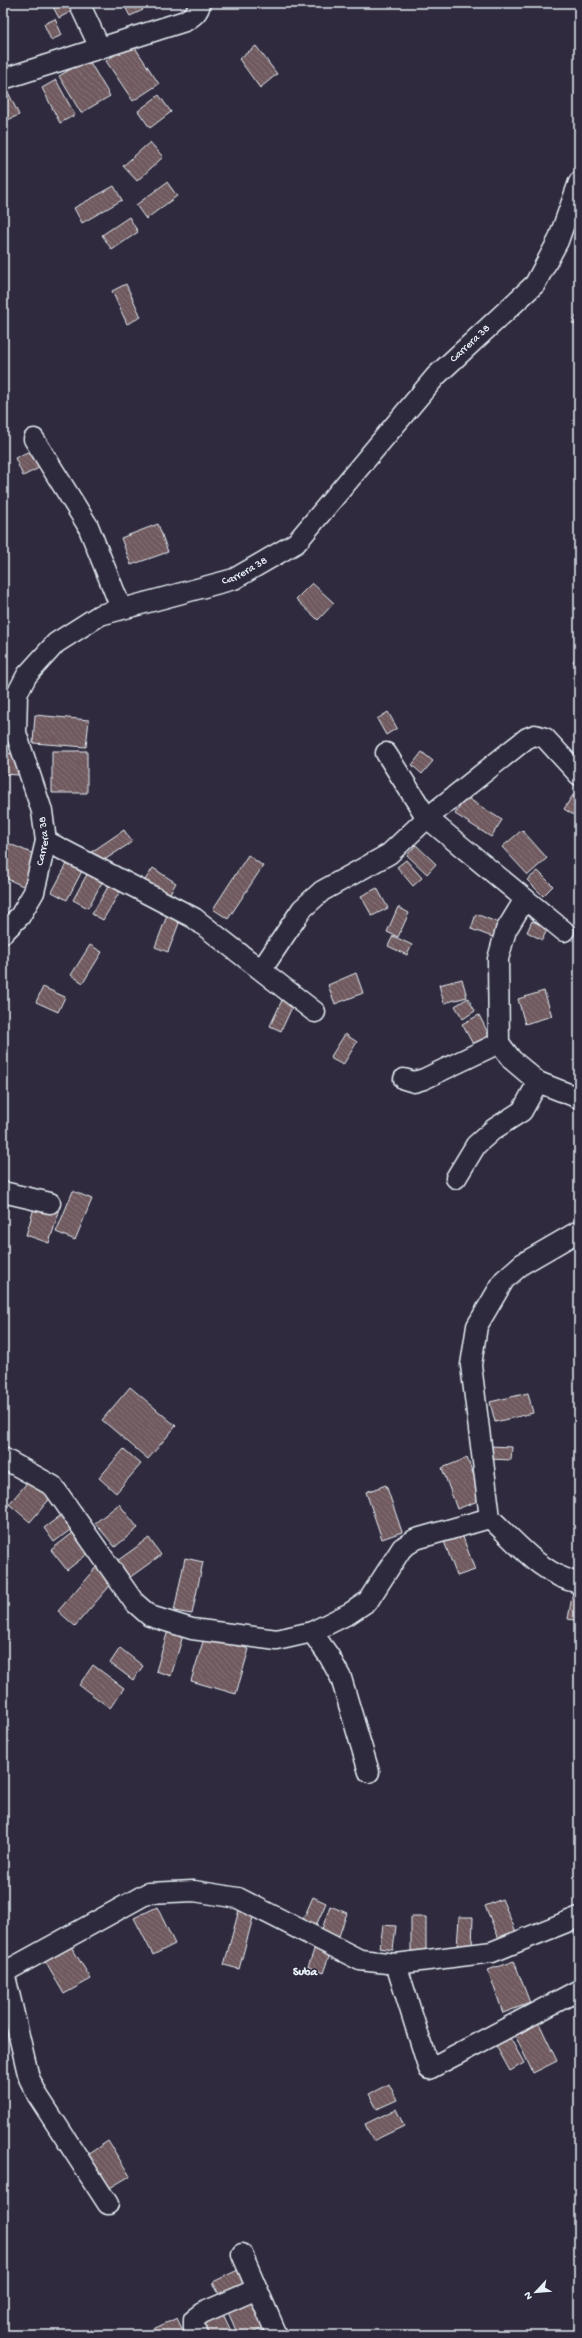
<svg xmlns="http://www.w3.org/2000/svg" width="582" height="2338" font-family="'Gochi Hand',sans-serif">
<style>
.building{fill:url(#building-back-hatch);stroke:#e8f1f8}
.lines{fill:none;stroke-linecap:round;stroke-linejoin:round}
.minor-casing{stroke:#e8f1f8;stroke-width:23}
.minor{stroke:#2f2a3d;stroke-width:20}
.labels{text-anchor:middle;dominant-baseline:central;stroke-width:3;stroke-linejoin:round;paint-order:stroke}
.street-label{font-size:11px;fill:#e8f1f8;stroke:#2f2a3d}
.neighbourhood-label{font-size:12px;font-weight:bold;fill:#e8f1f8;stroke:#2f2a3d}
</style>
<defs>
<pattern id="building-back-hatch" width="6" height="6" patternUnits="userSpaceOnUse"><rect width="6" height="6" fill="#705a5e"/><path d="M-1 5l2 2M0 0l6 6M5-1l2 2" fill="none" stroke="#847276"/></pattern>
</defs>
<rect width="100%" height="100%" fill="#2f2a3d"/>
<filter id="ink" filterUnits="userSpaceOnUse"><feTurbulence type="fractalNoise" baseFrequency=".025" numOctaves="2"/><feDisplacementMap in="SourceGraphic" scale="8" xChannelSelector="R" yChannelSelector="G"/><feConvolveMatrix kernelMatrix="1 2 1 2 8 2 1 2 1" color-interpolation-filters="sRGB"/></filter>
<g filter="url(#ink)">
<path class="building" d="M51 3H68L72 11 59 18Z
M123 3H140L143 10 130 16Z
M55 19 62 35 51 40 44 24Z
M132 43 159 84 133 101 106 61Z
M256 46 277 74 260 88 239 59Z
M88 59 110 96 81 113 59 76Z
M56 80 75 115 60 123 42 88Z
M9 94 19 115 3 122V96Z
M159 95 171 112 150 128 138 111Z
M150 142 163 157 137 181 123 166Z
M167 182 177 196 146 219 136 205Z
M114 186 122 200 82 223 74 208Z
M129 217 138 232 112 250 102 235Z
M126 284 141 317 127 324 112 291Z
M579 311V327L572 323Z
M36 448 45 465 23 476 15 458Z
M158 524 168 552 131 565 121 538Z
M312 583 334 603 318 620 296 599Z
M579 656V670L573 661Z
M3 709 9 710 7 735H3Z
M388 712 397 728 386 735 377 719Z
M35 715 89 720 86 747 33 743Z
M52 751H87V793H52Z
M422 752 433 761 422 774 412 765Z
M3 753 20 754 19 775 3 774Z
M573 795 579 799V809L575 816 564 809Z
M466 797 502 820 491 837 455 814Z
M124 830 132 842 98 864 90 853Z
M522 830 547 858 528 875 502 847Z
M3 841 36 855 23 886 3 877Z
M416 845 436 864 427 874 407 855Z
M248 855 263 866 228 919 213 909Z
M406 860 422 878 413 886 397 867Z
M68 862 83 869 67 900 52 892Z
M91 867 106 875 88 908 73 900Z
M153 868 176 883 167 898 143 883Z
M538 871 553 886 543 896 527 880Z
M111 882 122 888 103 920 92 914Z
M377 888 388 908 372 916 361 896Z
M398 907 409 913 398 937 387 932Z
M168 913 181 918 168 952 155 947Z
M476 914 504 925 498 939 471 929Z
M532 921 548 928 542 940 527 932Z
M393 936 412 945 407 955 388 946Z
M90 945 102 952 83 983 71 975Z
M356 973 363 993 335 1004 328 985Z
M462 979 467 997 444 1003 439 985Z
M43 987 65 997 58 1012 36 1002Z
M544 991 552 1016 525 1024 518 999Z
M283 998 294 1003 281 1031 270 1026Z
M468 998 475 1011 463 1019 455 1006Z
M479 1015 490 1037 474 1046 462 1024Z
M345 1034 357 1042 343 1065 330 1058Z
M73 1191 92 1199 75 1240 56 1232Z
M3 1197 10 1199 3 1220Z
M35 1205 59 1212 49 1243 26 1235Z
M130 1387 176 1426 148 1459 102 1420Z
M528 1393 533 1413 495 1422 490 1402Z
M490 1446 512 1447 511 1460 490 1459Z
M124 1449 141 1464 116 1493 99 1478Z
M467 1458 483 1499 457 1509 442 1468Z
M32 1477 53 1495 30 1522 9 1504Z
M386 1485 402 1532 382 1539 366 1492Z
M119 1504 138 1528 115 1547 95 1523Z
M68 1510 78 1524 54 1542 44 1528Z
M79 1528 95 1548 67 1570 51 1550Z
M460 1529 475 1570 457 1576 442 1536Z
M149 1538 161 1555 129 1578 117 1561Z
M185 1558 203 1562 192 1614 174 1611Z
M97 1566 114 1581 75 1626 58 1611Z
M573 1591 579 1592V1621L568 1619Z
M169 1627 184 1632 171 1676 156 1671Z
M205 1635 249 1649 236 1694 191 1681Z
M120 1648 143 1666 133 1680 110 1663Z
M93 1665 124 1688 110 1708 79 1685Z
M313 1897 326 1903 315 1928 302 1922Z
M502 1899 517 1934 500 1941 485 1906Z
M330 1906 347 1913 337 1942 320 1935Z
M157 1907 175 1944 153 1955 134 1918Z
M239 1910 254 1914 239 1969 224 1965Z
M411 1917H426V1954H411Z
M459 1917H473L472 1949 457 1948Z
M383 1925 396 1926 393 1950 380 1948Z
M69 1943 91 1979 64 1994 43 1958Z
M315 1947 330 1953 323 1973 308 1967Z
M514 1961 530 2003 503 2013 488 1970Z
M579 2003V2014L574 2006Z
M538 2021 557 2061 533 2073 514 2033Z
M509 2036 524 2063 510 2071 495 2044Z
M389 2084 397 2100 377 2109 369 2094Z
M396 2109 404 2126 373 2141 365 2124Z
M108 2141 130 2176 108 2189 87 2155Z
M238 2270 246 2287 221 2299 213 2282Z
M253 2300 265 2327 248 2335H238L228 2312Z
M222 2312 233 2335H207L201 2323Z
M177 2318 185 2335H140Z"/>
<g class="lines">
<g class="minor-casing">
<g id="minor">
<path d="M79 3 100 48"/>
<path d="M3 79 185 21C193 16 199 12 200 3"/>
<path d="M34 439 88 526 121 608"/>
<path d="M386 753 427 818 564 931"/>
<path d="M46 841 194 918 315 1012"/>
<path d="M525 899 506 930 498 959 499 1043 512 1060 538 1082 579 1098"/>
<path id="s1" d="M3 933 20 916 34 892 46 841 42 811 16 733 17 694 27 675 56 643 100 615 234 579 296 543 436 376 535 284 558 241 579 182"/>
<path d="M262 969 302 909 322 891 389 854 427 818 527 738 535 735 545 738 579 775"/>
<path d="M404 1079 414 1082 424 1079 499 1043"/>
<path d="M456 1178 476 1145 494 1129 522 1111 538 1082"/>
<path d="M3 1192 50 1203"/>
<path d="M3 1458 53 1486 134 1602 150 1616 192 1629 277 1640 312 1632 350 1613 368 1601 402 1548 416 1539 490 1518C516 1542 543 1576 579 1583"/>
<path d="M490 1518 471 1365 477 1326 504 1280 522 1264 579 1231"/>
<path d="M312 1632 329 1656 341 1678 369 1772"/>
<path d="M396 1964 429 2069 579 1990"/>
<path d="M4 1972 29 2078 38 2096 108 2204"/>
<path d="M3 1973 148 1893 194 1891 238 1898 360 1960 396 1964 492 1952 579 1917"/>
<path d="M242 2254 277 2335"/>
<path d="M197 2335 194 2327V2319L202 2313 257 2289"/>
</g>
</g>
<use href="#minor" class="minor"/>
</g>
</g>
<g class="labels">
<g class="street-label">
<text stroke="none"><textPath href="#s1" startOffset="848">Carrera 38</textPath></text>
<text stroke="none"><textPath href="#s1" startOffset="524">Carrera 38</textPath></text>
<text stroke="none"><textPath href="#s1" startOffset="104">Carrera 38</textPath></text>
</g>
<g class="neighbourhood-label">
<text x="305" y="1973">Suba</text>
</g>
</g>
<rect width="582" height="2338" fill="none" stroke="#2f2a3d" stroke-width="16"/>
<rect x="8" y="8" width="566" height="2322" fill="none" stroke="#e8f1f8" stroke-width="1.5" filter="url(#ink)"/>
<g transform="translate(536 2292) rotate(244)" stroke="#2f2a3d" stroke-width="3" paint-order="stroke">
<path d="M0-3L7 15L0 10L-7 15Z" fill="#e8f1f8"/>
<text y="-6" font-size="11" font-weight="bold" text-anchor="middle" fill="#e8f1f8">N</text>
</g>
</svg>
